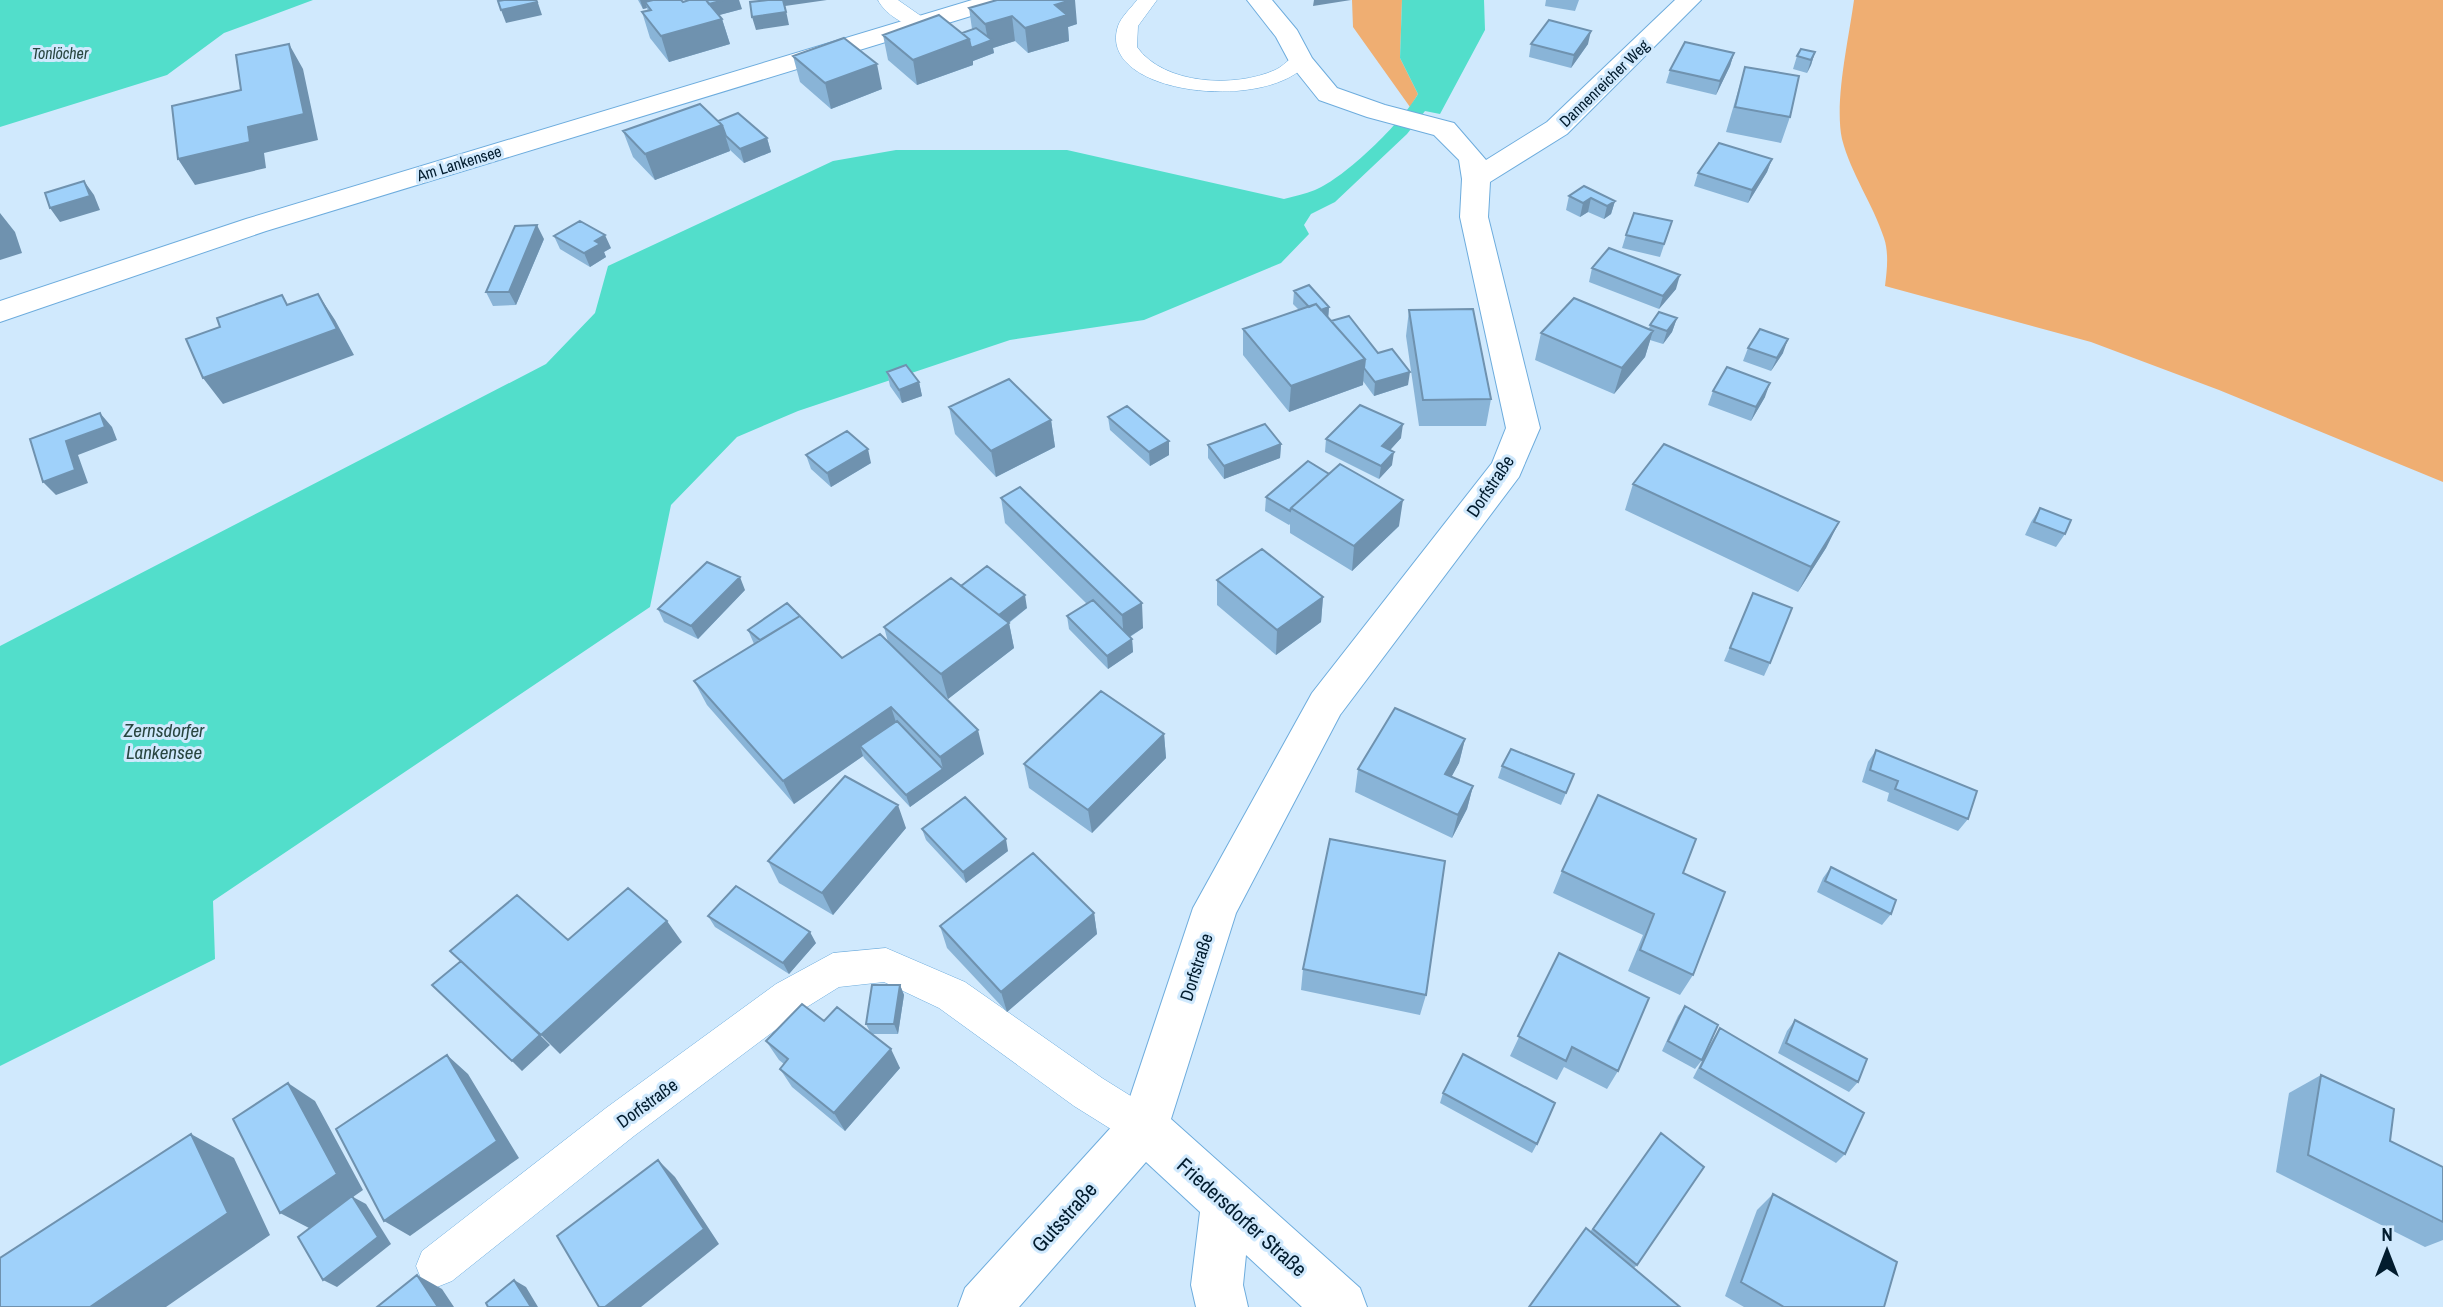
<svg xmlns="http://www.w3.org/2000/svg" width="2443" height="1307" font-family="'Archivo Narrow',sans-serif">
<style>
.green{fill:#efae72}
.water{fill:#52decb}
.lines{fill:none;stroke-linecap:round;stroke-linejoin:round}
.service-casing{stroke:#6dacdd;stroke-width:1}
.minor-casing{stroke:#6dacdd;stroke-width:2}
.service{fill:#fff;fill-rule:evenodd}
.minor{fill:#fff;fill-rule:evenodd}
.wall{fill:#89b4d7}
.shaded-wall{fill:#6f92af}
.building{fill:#9fd1fa;stroke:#6f92af;stroke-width:2}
.labels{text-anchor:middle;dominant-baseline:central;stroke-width:6;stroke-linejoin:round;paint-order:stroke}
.far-water-label{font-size:16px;font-style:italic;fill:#294641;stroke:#d0e9fd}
.far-street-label{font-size:16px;fill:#021c2e;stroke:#d0e9fd}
.street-label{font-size:18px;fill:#021c2e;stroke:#d0e9fd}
.water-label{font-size:19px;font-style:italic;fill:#294641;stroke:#d0e9fd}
.near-street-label{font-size:21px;fill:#021c2e;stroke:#d0e9fd}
</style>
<rect width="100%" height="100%" fill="#d0e9fd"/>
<path class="green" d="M1352 0H1402L1400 58 1418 94 1410 107 1353 27Z
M1854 0H2443V482L2219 390 2091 342 1885 286C1887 270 1889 253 1884 238 1873 204 1851 174 1842 139 1834 102 1849 38 1854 0Z"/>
<path class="water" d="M0 0H313L224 33 167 75 0 127Z
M1402 0H1484L1485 30 1440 114 1425 111 1407 134 1335 202 1311 214 1304 225 1309 234 1281 263 1144 320 1010 340 798 411 737 437 671 505 650 607 213 901 215 959 0 1066V646L546 364 595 313 608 266 833 161 896 150H1067L1284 199C1294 196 1305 194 1315 190 1345 178 1402 122 1418 94L1400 58Z"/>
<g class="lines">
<g class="service-casing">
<path id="service" d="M878 0H898L931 23 928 27C911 31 885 15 878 0Z
M1137 0H1157L1138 26 1137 47C1164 85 1235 88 1275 70 1288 64 1291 52 1307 56L1310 60C1273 114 1095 96 1118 26 1121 17 1131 8 1137 0Z
M886 948 965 982 1102 1078 1158 1113 1164 1127 1158 1141 1144 1147 1130 1141 1074 1106 939 1008 884 982 839 987 802 1010 634 1136 452 1281 437 1287 422 1281 416 1266 422 1251 606 1108 776 984 833 953Z"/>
</g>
<g class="minor-casing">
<path id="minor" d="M972 0H1010L1007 5 266 231 0 322V301L246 219Z
M1247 0H1272L1297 30 1312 58 1337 88 1385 105 1454 123 1486 160 1547 122 1675 0H1701L1567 134 1490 182 1488 217 1540 428 1519 477 1340 715 1236 913 1171 1119 1360 1288 1367 1307H1302L1246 1255 1243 1285 1248 1307H1196L1191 1285 1200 1212 1146 1162 1019 1307H958L965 1288 1125 1112 1193 908 1312 693 1492 463 1506 428 1460 217 1462 179 1459 160 1434 135 1367 117 1319 100 1291 65 1276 37Z"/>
</g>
<use href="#service" class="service"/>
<use href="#minor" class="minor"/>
</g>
<path class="wall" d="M638 0H681L683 2 742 9 719 15 722 19 730 44 669 62 650 38 642 12 648 11 647 8 643 9Z
M1546 0H1579L1575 11 1545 6Z
M969 8 1077 24 1068 27 1069 41 1028 53 1015 41 993 48 994 53 973 61V65L917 85 888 60 883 35 962 33 972 29Z
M1531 44H1588L1571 68 1529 57Z
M1815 52 1811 65 1807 73 1793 69 1797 56Z
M1734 53 1730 66 1716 95 1666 83 1670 70Z
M793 56 882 89 831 109 800 82Z
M1745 67 1790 117 1781 143 1726 132Z
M718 121 767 138 771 152 744 163 730 150V151L655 180 633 157 623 131Z
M1772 159 1767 172 1748 203 1694 186 1698 173Z
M1569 196 1615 201 1611 214 1604 219 1588 212 1580 217 1566 210Z
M1672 221 1660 257 1622 248 1626 235Z
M554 236 611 248 604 252 606 257 590 267 560 249Z
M544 239 516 305 493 306 486 292Z
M1592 268 1676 289 1659 309 1589 282Z
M1294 291 1329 307 1328 318 1331 321 1378 353 1408 385 1374 396 1363 381V385L1289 412 1243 355V329L1299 310 1293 304Z
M1409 310 1491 399 1486 426H1419L1406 336Z
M1677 318 1672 332 1663 344 1650 340 1645 357 1614 394 1535 360 1541 333 1649 329 1650 325Z
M1748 348 1783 353 1771 371 1743 361Z
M887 372 919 382 922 396 902 403 890 386Z
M1713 391 1765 397 1751 421 1708 405Z
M949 407 1051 420 1055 447 996 477 955 434Z
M1108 417 1169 455 1150 466 1110 430Z
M1401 438 1390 450 1392 465 1379 479 1325 452 1326 439Z
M1281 444 1280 458 1224 479 1208 458V445Z
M806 455 871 463 831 487 811 469Z
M1633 484 1839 522 1826 548 1798 592 1625 510Z
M1266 497 1399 526 1352 571 1290 533V524L1289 525 1265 511Z
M1001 498 1143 628 1130 637 1132 639 1133 652 1108 669 1069 629 1067 616 1087 604 1005 523Z
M2040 508 2065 534 2056 547 2025 535 2031 522Z
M1217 580 1323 597 1321 622 1276 655 1217 605Z
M961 586 1027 608 1009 623 1014 648 948 699 936 689 984 754 910 807 864 758 863 756 794 804 707 705 694 681 754 644 748 630 842 658 888 642 884 627Z
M745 590 698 639 664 622 658 609Z
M1753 593 1770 663 1764 676 1724 661Z
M1164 734 1166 758 1092 833 1029 788 1024 764Z
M1465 739 1459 763 1451 777 1473 786 1467 809 1452 838 1355 792 1358 769Z
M1876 750 1968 819 1958 831 1887 801 1889 793 1862 782 1868 762Z
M1502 766 1569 786 1561 805 1498 778Z
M906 828 833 915 779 883 768 861Z
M922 829 1008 851 966 883 926 840Z
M1831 867 1891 914 1882 925 1817 892 1823 878Z
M1562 871 1683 873 1693 975 1680 995 1628 971 1643 935 1553 893Z
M1094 913 1097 934 1007 1012 947 948 940 926Z
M708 916 816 943 789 974 715 927Z
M1559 953 1618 1071 1607 1089 1564 1067 1557 1080 1510 1056Z
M1303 969 1426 995 1420 1015 1301 990Z
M900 985 904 995 898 1034H871L900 1068 845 1131 792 1087 780 1069 784 1064 779 1060 766 1041 824 1021 871 1034 866 1024Z
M1685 1006 1702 1060 1695 1069 1662 1051 1678 1016Z
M1795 1020 1858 1082 1849 1092 1778 1053 1787 1031Z
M1720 1028 1845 1154 1836 1163 1693 1078 1713 1039Z
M2321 1075 2390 1141 2443 1167V1240L2425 1247 2276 1172 2289 1093Z
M1443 1093 1537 1144 1532 1153 1440 1103Z
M1661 1133 1637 1265 1634 1268 1590 1232Z
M1773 1194 1884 1307H1744L1725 1296 1757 1210Z"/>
<path class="shaded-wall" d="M537 0 542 15 506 23 501 10Z
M640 0H672L645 2 647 8 643 9Z
M724 0H739L742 9 712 17 708 4Z
M783 0H827L785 6 789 25 756 30 752 17Z
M1071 0H1075L1077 24 1068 27 1069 41 1028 53 1025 28 1055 5Z
M1314 0H1351L1313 6Z
M1012 16 1015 41 993 48 994 53 973 61V65L917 85 913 60 969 39 988 41 985 24Z
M722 19 730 44 669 62 661 36Z
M1591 31 1588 44 1571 68 1574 55Z
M289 44 303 69 318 140 264 153 266 168 195 185 178 159 248 127Z
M1815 52 1811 65 1807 73 1811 60Z
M1734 53 1730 66 1716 95 1720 81Z
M877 64 882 89 831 109 825 83Z
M722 125 730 151 655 180 645 154Z
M767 138 771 152 744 163 740 149Z
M1772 159 1767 172 1748 203 1752 190Z
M84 181 94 195 100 210 60 222 50 208Z
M1591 198 1588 212 1580 217 1583 203Z
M1615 201 1611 214 1604 219 1607 206Z
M0 213 15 232 22 253 0 260Z
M537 225 544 239 516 305 509 292Z
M605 235 611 248 604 252 606 257 590 267 584 253 595 241Z
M1680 275 1676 289 1659 309 1663 296Z
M318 294 335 320 354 355 223 404 203 378Z
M1329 307 1328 320 1314 312Z
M1677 318 1672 332 1663 344 1667 331Z
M1653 331 1645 357 1614 394 1622 368Z
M1788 339 1783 353 1771 371 1777 358Z
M1365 359 1363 385 1289 412 1291 386Z
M1410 372 1408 385 1374 396 1375 382Z
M919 382 922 396 902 403 899 390Z
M1770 383 1765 397 1751 421 1756 407Z
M100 413 112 427 117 440 78 455 88 483 56 495 43 482 66 441Z
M1051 420 1055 447 996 477 991 451Z
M1403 424 1401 438 1381 460 1382 446Z
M1169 441V455L1150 466 1149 452Z
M1281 444 1280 458 1224 479V466Z
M868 449 871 463 831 487 827 473Z
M1394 452 1392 465 1379 479 1381 466Z
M1403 500 1399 526 1352 571 1354 546Z
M1839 522 1826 548 1798 592 1811 567Z
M740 577 745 590 698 639 691 626Z
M1025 595 1027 608 995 633 992 620Z
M1323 597 1321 622 1276 655 1277 630Z
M1142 603 1143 628 1124 640 1122 615Z
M1009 623 1014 648 948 699 941 674Z
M1132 639 1133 652 1108 669 1107 656Z
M891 707 899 731 860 746 863 756 794 804 783 781Z
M978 730 984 754 910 807 906 795 943 769 940 757Z
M1164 734 1166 758 1092 833 1088 810Z
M1465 739 1459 763 1440 798 1445 774Z
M1473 786 1467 809 1452 838 1458 815Z
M898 805 906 828 833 915 822 893Z
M1006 839 1008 851 966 883 963 872Z
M1094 913 1097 934 1007 1012 1001 992Z
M667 921 682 942 560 1054 541 1035Z
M810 932 816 943 789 974 783 963Z
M900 985 904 995 898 1034 894 1024Z
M540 1035 550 1045 522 1071 512 1061Z
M891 1049 900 1068 845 1131 834 1113Z
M447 1055 468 1074 519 1158 410 1236 384 1221Z
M288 1083 315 1101 363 1190 353 1197 366 1204 391 1244 337 1287 323 1280 309 1228 280 1213Z
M191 1134 234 1158 270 1235 166 1307H90Z
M658 1160 675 1177 719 1244 641 1307H605Z
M417 1275 442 1289 454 1307H438Z
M514 1280 526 1287 538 1307H531Z"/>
<path class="building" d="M504 0H536L537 2 501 10 498 1Z
M653 0H681L683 2 689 0H706L722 19 661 36 642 12 651 10 645 2Z
M706 0H724L709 4Z
M768 0H783L786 12 752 17 750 2Z
M997 0H1071L1055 5 1067 15 1025 28 1012 16 985 24 969 8Z
M939 15 969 39 913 60 883 35Z
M1549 20 1591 31 1574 55 1531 44Z
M976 28 992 40 971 48 969 39 962 33Z
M844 38 877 64 825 83 793 56Z
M1685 42 1734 53 1720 81 1670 70Z
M289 44 304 114 248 127 250 142 178 159 172 106 241 90 236 55Z
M1801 49 1815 52 1811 60 1797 56Z
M1745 67 1799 76 1790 117 1735 107Z
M700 104 722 125 645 154 623 131Z
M738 113 767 138 740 149 726 136 722 125 718 121Z
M1719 143 1772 159 1752 190 1698 173Z
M84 181 90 196 50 208 45 193Z
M1584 186 1615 201 1607 206 1591 198 1583 203 1569 196Z
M1634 213 1672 221 1664 244 1626 235Z
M580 221 605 235 595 241 600 244 584 253 554 236Z
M537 225 509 292H486L515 226Z
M1609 248 1680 275 1663 296 1592 268Z
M1309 285 1329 307 1321 310 1316 304 1309 307 1294 291Z
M318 294 337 329 203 378 186 339 220 327 217 318 282 295 287 305Z
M1574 298 1653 331 1622 368 1541 333Z
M1316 304 1365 359 1291 386 1243 329Z
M1473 309 1491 399 1423 400 1409 310Z
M1659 312 1677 318 1667 331 1650 325Z
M1349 316 1378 353 1392 349 1410 372 1375 382 1364 368 1365 359 1331 321Z
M1760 329 1788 339 1777 358 1748 348Z
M906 365 919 382 899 390 887 372Z
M1727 367 1770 383 1756 407 1713 391Z
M1009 379 1051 420 991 451 949 407Z
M1360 405 1403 424 1382 446 1394 452 1381 466 1326 439Z
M1127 406 1169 441 1149 452 1108 417Z
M100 413 105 427 66 441 75 470 43 482 30 439Z
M1265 424 1281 444 1224 466 1208 445Z
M847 431 868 449 827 473 806 455Z
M1664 444 1839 522 1811 567 1633 484Z
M1308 461 1329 474 1291 508 1290 511 1266 497Z
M1340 464 1403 500 1354 546 1291 508Z
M1020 487 1142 603 1122 615 1001 498Z
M2040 508 2071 520 2065 534 2034 522Z
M1262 549 1323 597 1277 630 1217 580Z
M707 562 740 577 691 626 658 609Z
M987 566 1025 595 999 615 961 586Z
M951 578 1009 623 941 674 884 627Z
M1753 593 1792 608 1770 663 1730 648Z
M1093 600 1132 639 1107 656 1067 616Z
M787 603 801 617 800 616 760 640 748 630Z
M800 616 842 658 880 634 978 730 940 757 891 707 783 781 694 681Z
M1101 691 1164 734 1088 810 1024 764Z
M1395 708 1465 739 1445 774 1473 786 1458 815 1358 769Z
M897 721 943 769 906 795 860 746Z
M1511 749 1574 774 1566 793 1502 766Z
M1876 750 1977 791 1968 819 1895 789 1898 781 1870 770Z
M845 776 898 805 822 893 768 861Z
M1598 795 1696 839 1683 873 1725 892 1693 975 1640 950 1654 914 1562 871Z
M965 797 1006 839 963 872 922 829Z
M1330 839 1445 861 1426 995 1303 969Z
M1033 853 1094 913 1001 992 940 926Z
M1831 867 1896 900 1891 914 1825 881Z
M736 886 810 932 783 963 708 916Z
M628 888 667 921 541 1035 450 951 517 895 568 940Z
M1559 953 1649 998 1618 1071 1572 1047 1566 1061 1518 1036Z
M461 961 540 1035 512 1061 432 985Z
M872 985H900L894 1024H866Z
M802 1004 824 1021 837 1007 891 1049 834 1113 780 1069 788 1059 766 1041Z
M1685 1006 1718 1025 1702 1060 1668 1041Z
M1795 1020 1867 1059 1858 1082 1786 1043Z
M1720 1028 1864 1113 1845 1154 1700 1068Z
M1463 1054 1555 1103 1537 1144 1443 1093Z
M447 1055 497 1141 384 1221 336 1129Z
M2321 1075 2394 1109 2390 1141 2443 1167V1222L2308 1155Z
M288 1083 337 1174 280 1213 233 1119Z
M1661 1133 1704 1167 1637 1265 1593 1229Z
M191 1134 228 1213 90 1307H0V1258Z
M658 1160 704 1229 605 1307H599L557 1236Z
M1773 1194 1897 1262 1884 1307H1784L1741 1282Z
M352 1196 378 1237 323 1280 298 1237Z
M1586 1228 1680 1307H1529Z
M417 1275 438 1307H377Z
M514 1280 531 1307H488L486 1303Z"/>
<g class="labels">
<g class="far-water-label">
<text x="60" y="53">Tonlöcher</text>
</g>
<g class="far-street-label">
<text transform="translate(1604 83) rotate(-44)">Dannenreicher Weg</text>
<text transform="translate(459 163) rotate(-17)">Am Lankensee</text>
</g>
<g class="street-label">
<text transform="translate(1490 486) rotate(-56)">Dorfstraße</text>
<text transform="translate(1196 967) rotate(-72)">Dorfstraße</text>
<text transform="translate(647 1103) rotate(-36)">Dorfstraße</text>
</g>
<g class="water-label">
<text x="164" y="730">Zernsdorfer<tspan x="164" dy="22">Lankensee</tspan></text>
</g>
<g class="near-street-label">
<text transform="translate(1064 1217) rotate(-48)">Gutsstraße</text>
<text transform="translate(1242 1217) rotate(42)">Friedersdorfer Straße</text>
</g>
</g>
<g transform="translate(2387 1251)" stroke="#d0e9fd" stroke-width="5" paint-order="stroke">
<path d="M0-5L12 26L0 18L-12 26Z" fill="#021c2e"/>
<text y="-10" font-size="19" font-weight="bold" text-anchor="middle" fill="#021c2e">N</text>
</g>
</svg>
